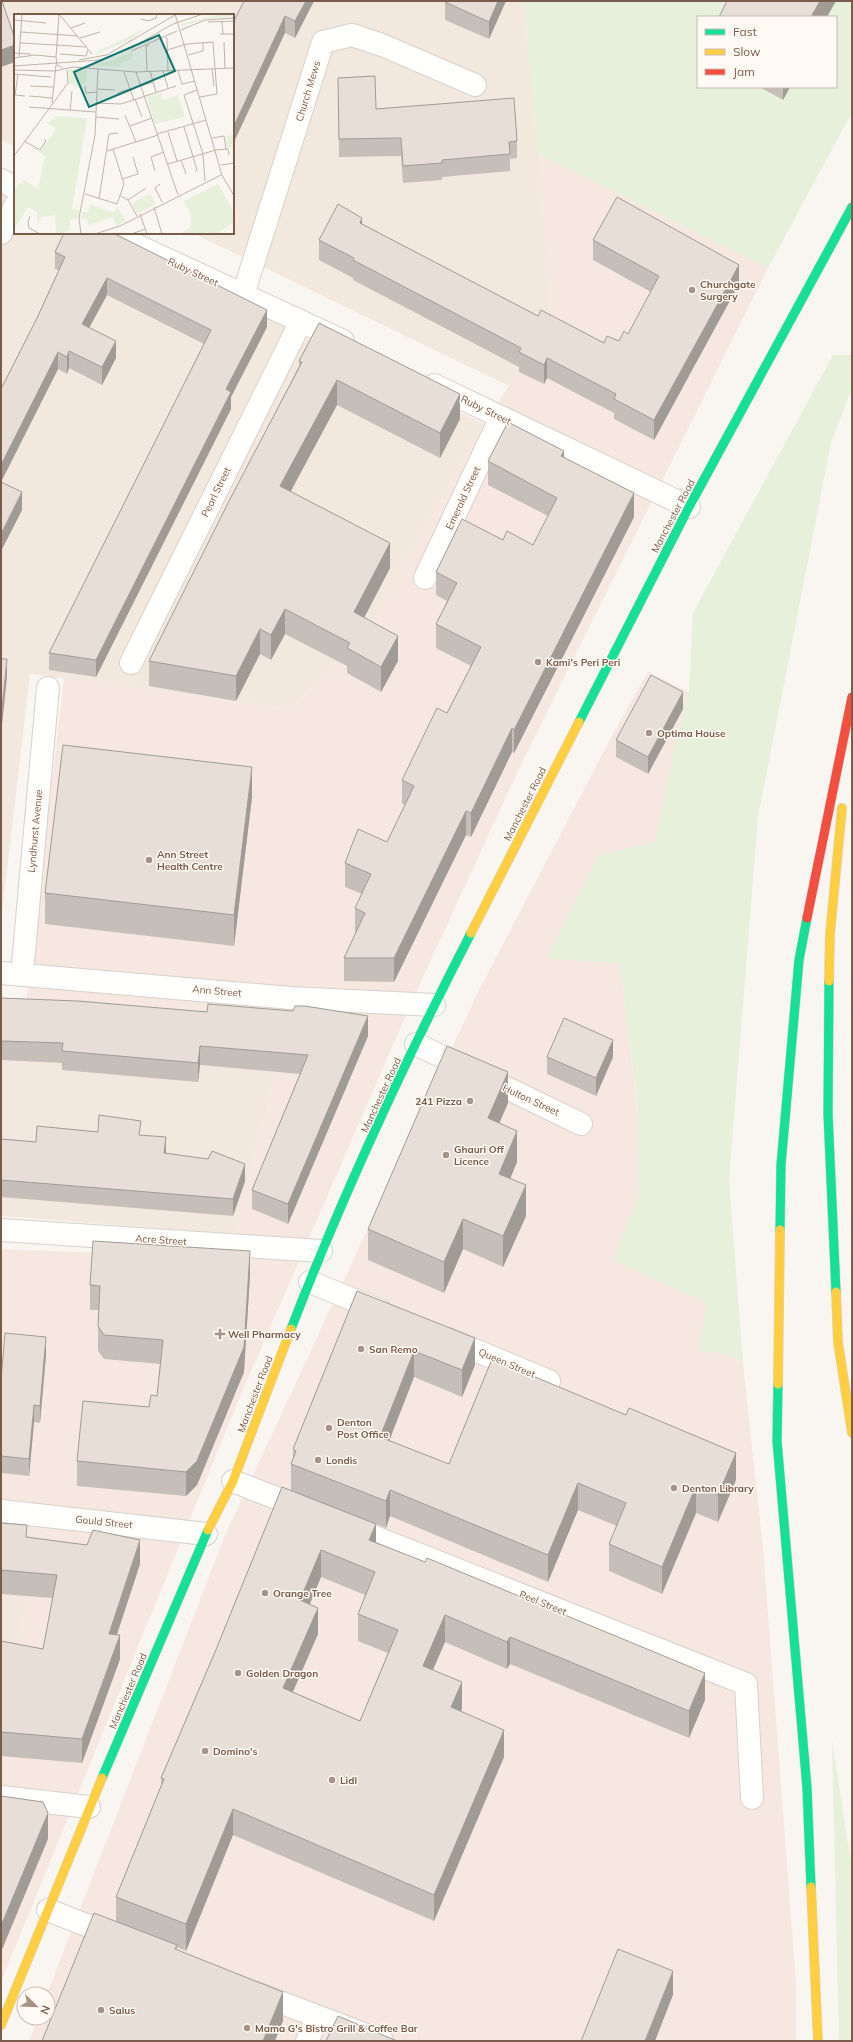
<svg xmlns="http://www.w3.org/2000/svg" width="853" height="2042" font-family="Mulish,sans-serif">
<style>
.residential{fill:#f2e8de}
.commercial{fill:#f6e8e1}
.green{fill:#e7f0db;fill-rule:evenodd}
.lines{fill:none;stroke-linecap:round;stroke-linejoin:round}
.street-casing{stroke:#d7d1cb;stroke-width:24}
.fast-casing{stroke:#dad1cc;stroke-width:10}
.slow-casing{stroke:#dad1cc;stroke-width:10}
.jam-casing{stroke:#dad1cc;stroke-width:10}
.street{stroke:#fefefd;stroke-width:22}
.fast{stroke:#16e098;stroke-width:9}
.slow{stroke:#ffcf43;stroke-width:9}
.jam{stroke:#f24e42;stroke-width:9}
.wall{fill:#c6bfb9;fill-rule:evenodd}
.shaded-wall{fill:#a19b96}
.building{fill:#e6ded7;stroke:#a19b96;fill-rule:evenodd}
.poi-dot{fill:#a69286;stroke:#fffaf3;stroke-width:1.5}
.labels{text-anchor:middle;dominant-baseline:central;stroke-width:3;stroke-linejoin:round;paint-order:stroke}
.street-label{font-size:10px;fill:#7a5c4d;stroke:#fffaf3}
.poi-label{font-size:10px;font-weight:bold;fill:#7a5c4d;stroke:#fffaf3;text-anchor:start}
.inset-road{fill:none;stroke:#c2b3aa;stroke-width:1}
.view{fill:#0f766e;fill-opacity:0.15;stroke:#0f766e;stroke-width:2}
.inset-edge{fill:none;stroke:#7a5c4d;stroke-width:2}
</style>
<rect width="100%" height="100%" fill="#f9f5f0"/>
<path class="residential" d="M1 1H524L552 304 509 386 193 233H233V15H15V146L1 140Z
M1 191 15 198V233H87L484 424 368 629 291 709 30 674 1 921Z
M1 1004 292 1012 234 1234 1 1216Z
M1 1530 37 1532 18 1658 1 1656Z"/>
<path class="commercial" d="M538 154 768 268 522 762 417 990 239 1399 1 1982V1656L18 1658 37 1532 1 1530V1249L225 1258 234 1234 292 1012 26 1006 64 678 291 709 368 629 484 424 509 386 552 304Z
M648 672 689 692 674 750 656 842 599 855 547 958 620 963 639 1122V1196L613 1260 707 1303 699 1350 731 1355 743 1363 763 1548 796 1983V2041H29L38 2018H48L47 1994 226 1533 478 992 615 730Z"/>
<path class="green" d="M524 1H852V112L768 268 538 154ZM698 17H836V87H698Z
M833 355H852V387L831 443 758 817 729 1180 743 1363 731 1355 699 1350 707 1303 613 1260 639 1195 638 1110 620 963 547 958 599 855 656 842 674 749 689 692 693 613Z
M832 1739 852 1870V2041H839Z"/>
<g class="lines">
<g class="street-casing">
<path id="street" d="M1 180 15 188
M1 233 15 206
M110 233 343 341
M243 295 323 42 352 35 382 45 475 85
M434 385 689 507
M425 578 501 417
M131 663 301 321
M1 973 291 998 434 1005
M22 974 48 688
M416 1044 581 1124
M1 1230 321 1251
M310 1282 381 1311
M448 1339 549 1381
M233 1481 304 1509
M1 1511 206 1534
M347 1526 746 1684 752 1798
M1 1797 89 1807
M48 1910 116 1937
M256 1993 382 2041
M307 2041 318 2017"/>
</g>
<g class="fast-casing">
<path id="fast" d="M579 722 689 507 852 207
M829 981 828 1114 836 1292
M780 1230 781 1165 799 960 807 918
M291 1329C343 1194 405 1061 471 933
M778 1384 777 1441 807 1788 811 1887
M102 1778 208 1530"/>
</g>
<g class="slow-casing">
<path id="slow" d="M471 933 579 722
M829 981 830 934 842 808
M836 1292 838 1342 852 1433
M778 1384 780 1230
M208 1530 233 1481 291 1329
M811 1887 818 2041
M1 2025 102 1778"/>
</g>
<g class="jam-casing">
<path id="jam" d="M807 918 852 697"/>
</g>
<use href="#street" class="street"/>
<use href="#fast" class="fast"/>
<use href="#slow" class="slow"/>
<use href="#jam" class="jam"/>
</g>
<path class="wall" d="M244 1H314L295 38 285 33Z
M446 1H506L489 39 445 20V2Z
M338 78 376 109 517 141V158L510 159V171L442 177V180L403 183 401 156 339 157Z
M760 87H790L783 100Z
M362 224 538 316 604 343 619 341 628 334 651 292 593 260V240L739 284 654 440 614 419V413L547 378 544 384 519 372V367L353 280V278L319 260V240Z
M55 252 267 327 231 397V409L96 677 49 670V653L204 344 107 295 89 328 116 358 102 385 69 368 67 374 58 369 2 480V483L22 510 1 551V389L37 318 59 270 55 269Z
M299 361 460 419 440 458 337 405 291 491 390 568 364 618 398 661 381 692 347 673V666L285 634 271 660 260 654 236 701 149 686V661L299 366Z
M564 457 634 517 514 753 512 752 471 837 466 835 394 982 344 981V958L356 932H355V908L362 894 345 887V863L387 842 405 805 402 804V780L447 713 471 666 436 648V624L447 601 436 595V572L503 540 533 545 548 516 488 485V461Z
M683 709 648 774 616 757V740Z
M252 797 234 946 45 924V893Z
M1 998 368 1036 288 1224 252 1209V1190L300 1074 200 1065 198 1082 62 1070V1063L1 1060Z
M547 1057H613L596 1096 547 1074Z
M508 1103 499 1123 517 1162 510 1179 526 1216 503 1267 463 1249 444 1293 368 1260V1229Z
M98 1132 141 1135 166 1153 245 1181 233 1216 1 1197V1139L36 1142Z
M250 1275 244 1372 197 1485 186 1496 77 1486V1461L149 1407 157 1396 160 1364 104 1359 98 1351V1326L99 1310H90V1285Z
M357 1291 475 1365 462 1397 414 1377 389 1441 449 1464 736 1480 718 1522 696 1513 662 1594 609 1571V1544L617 1526 578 1510 548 1582 390 1516 386 1528 291 1491V1464L293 1458V1449Z
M46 1355 40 1423 34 1422 29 1476 1 1473V1380Z
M282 1487 376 1542 705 1700 689 1738 510 1664 507 1669 445 1642 433 1670 462 1708 461 1711 504 1757 434 1921 233 1835 186 1951 177 1947V1950L283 2021 116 1921V1897L161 1786V1778L215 1652ZM321 1577 365 1595 358 1614V1641L388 1653 360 1721 293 1692 318 1634 310 1604Z
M1 1523 27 1537 140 1564 117 1635 120 1659 82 1763 1 1756V1641L43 1649 53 1598 1 1594Z"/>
<path class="shaded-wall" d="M306 1H314L295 38V21Z
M498 1H506L489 39V22Z
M820 1H836L827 17H811Z
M285 16V33L233 144V128Z
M15 45V62L1 67V50Z
M783 87H790L783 100Z
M362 218V237L360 223Z
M739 265V284L654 440V420Z
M107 278V295L82 341V324Z
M267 310V327L231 397V409L96 677V660L226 389Z
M116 341V358L102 385V367Z
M69 351V368L67 374V357Z
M58 352V369L2 480V492L1 494V465Z
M547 358V378L544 384V365Z
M337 380V405L280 511V486Z
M460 394V419L440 458V433Z
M564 451V475L561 456Z
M22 492V510L1 551V534Z
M634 493V517L514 753V730Z
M390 543V568L354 637V612Z
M285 609V634L271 660V635Z
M260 629V654L236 701V676Z
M398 636V661L381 692V667Z
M7 659V677L1 735V718Z
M683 692V709L648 774V757Z
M512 728V752L471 837V813Z
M252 767V797L234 946V915Z
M466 811V835L394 982V958Z
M368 1016V1036L288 1224V1204Z
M613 1040V1057L596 1096V1078Z
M200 1046V1065L198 1082V1063Z
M508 1072V1103L488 1149V1118Z
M517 1131V1162L499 1205V1174Z
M166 1137V1154L164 1153Z
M245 1164V1181L233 1216V1199Z
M526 1185V1216L503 1267V1236Z
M463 1219V1249L444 1293V1262Z
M250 1251V1275L244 1372 197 1485 186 1496V1472Z
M46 1337V1355L40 1423V1406Z
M475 1338V1365L462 1397V1370Z
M414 1351V1377L380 1464V1437Z
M34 1405V1422L29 1476V1459Z
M736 1453V1480L718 1522V1495Z
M578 1483V1510L548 1582V1555Z
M696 1486V1513L662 1594V1567Z
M390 1490V1516L386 1528V1501Z
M376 1524V1551L369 1540Z
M140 1540V1564L109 1658V1634Z
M321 1550V1577L300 1627V1600Z
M318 1608V1634L283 1714V1688Z
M445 1615V1642L423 1692V1666Z
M120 1635V1659L82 1763V1739Z
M510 1637V1664L507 1669V1642Z
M705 1673V1700L689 1738V1711Z
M462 1682V1708L451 1734V1707Z
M504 1730V1757L434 1921V1895Z
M233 1809V1835L186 1951V1924Z
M48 1813V1839L1 1952V1926Z
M673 1971V1995L655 2041H645Z
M283 1992V2021L275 2041H263Z"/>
<path class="building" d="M1 1H2L15 39V45L1 50Z
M244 1H306L295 21 285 16 233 128V23Z
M446 1H498L489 22 445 2Z
M727 1H820L811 17H719Z
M375 76 376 109 514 98 517 141 509 142 510 154 442 160V163L403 166 401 138 339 139 338 78Z
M617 197 739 265 654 420 614 399 616 394 547 358 544 365 519 352 521 348 353 260 354 258 319 240 338 204 362 218 360 223 538 316 541 310 604 343 607 336 619 341 624 331 628 334 659 276 593 240Z
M64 233H113L267 310 226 389 231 392 96 660 49 653 211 330 107 278 82 324 116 341 102 367 69 351 67 357 58 352 1 465V389L37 318 65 257 55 252Z
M319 323 460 394 440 433 337 380 280 486 390 543 354 612 398 636 381 667 347 648 350 643 285 609 271 635 260 629 236 676 149 661 230 499 302 362 299 361Z
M508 422 564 451 561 456 634 493 514 730 512 728 471 813 466 811 394 958H344L365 913 355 908 371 874 345 863 358 829 387 842 414 786 402 780 437 708 447 713 481 647 436 624 457 583 436 572 462 519 503 540 507 531 533 545 557 498 488 461Z
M1 482 22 492 1 534Z
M1 659H7L1 718Z
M651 675 683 692 648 757 616 740Z
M63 745 252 767 234 915 45 893Z
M1 998 78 1001 207 1012 208 1004 293 1011 295 1006H305L368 1016 288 1204 252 1190 308 1055 200 1046 198 1063 62 1051 63 1043 1 1041Z
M564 1018 613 1040 596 1078 547 1057Z
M447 1046 508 1072 488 1118 517 1131 499 1174 526 1185 503 1236 463 1219 444 1262 368 1229Z
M99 1115 141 1121 139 1135 166 1137 164 1153 208 1159 212 1151 245 1164 233 1199 1 1180V1139L36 1142 37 1126 98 1132Z
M93 1241 250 1251 244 1347 197 1461 186 1472 77 1461 83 1401 149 1407 151 1395 157 1396 163 1340 104 1335 98 1326 100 1286 90 1285Z
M357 1291 475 1338 462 1370 414 1351 380 1437 449 1464 492 1359 626 1415 629 1408 736 1453 718 1495 696 1486 662 1567 609 1544 626 1503 578 1483 548 1555 390 1490 386 1501 291 1464 296 1451 293 1449Z
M5 1333 46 1337 40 1406 34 1405 29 1459 1 1456V1380Z
M282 1487 376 1524 369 1540 425 1562 427 1558 705 1673 689 1711 510 1637 507 1642 445 1615 423 1666 462 1682 451 1707 504 1730 434 1895 233 1809 186 1924 116 1897 164 1779 161 1778 215 1652ZM321 1550 375 1572 358 1614 398 1630 360 1721 283 1688 318 1608 300 1600Z
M1 1523 27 1525 26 1537 87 1545 93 1530 140 1540 109 1634 120 1635 82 1739 1 1732V1641L43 1649 57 1575 1 1570Z
M1 1796 43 1802 48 1813 1 1926Z
M94 1913 177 1945 175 1949 283 1992 263 2041H42Z
M618 1949 673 1971 645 2041H581Z
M338 2016 397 2041H326Z"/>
<g class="poi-dot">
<circle cx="692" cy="290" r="4"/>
<circle cx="538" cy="662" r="4"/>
<circle cx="649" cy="733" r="4"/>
<circle cx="149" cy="860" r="4"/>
<circle cx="470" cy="1101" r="4"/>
<circle cx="446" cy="1155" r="4"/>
<path d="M218 1328h4v4h4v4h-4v4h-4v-4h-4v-4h4z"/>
<circle cx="361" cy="1349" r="4"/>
<circle cx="329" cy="1428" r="4"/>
<circle cx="318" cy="1460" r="4"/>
<circle cx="674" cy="1488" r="4"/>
<circle cx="265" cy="1593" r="4"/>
<circle cx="238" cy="1673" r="4"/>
<circle cx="205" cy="1751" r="4"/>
<circle cx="332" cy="1780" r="4"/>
<circle cx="101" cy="2010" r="4"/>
<circle cx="247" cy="2028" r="4"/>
</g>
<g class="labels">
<g class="street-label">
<text transform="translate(308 91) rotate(-73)">Church Mews</text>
<text transform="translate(193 272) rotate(25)">Ruby Street</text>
<text transform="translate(486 410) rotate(26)">Ruby Street</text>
<text transform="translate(216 492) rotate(-64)">Pearl Street</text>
<text transform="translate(463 498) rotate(-65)">Emerald Street</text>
<text transform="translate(673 516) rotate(-62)">Manchester Road</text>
<text transform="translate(525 804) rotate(-63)">Manchester Road</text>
<text transform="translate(35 831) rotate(-85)">Lyndhurst Avenue</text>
<text transform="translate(217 991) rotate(5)">Ann Street</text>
<text transform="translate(381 1095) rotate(-65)">Manchester Road</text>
<text transform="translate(531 1100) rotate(25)">Hulton Street</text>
<text transform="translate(161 1240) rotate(4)">Acre Street</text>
<text transform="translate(507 1363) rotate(23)">Queen Street</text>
<text transform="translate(255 1394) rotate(-69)">Manchester Road</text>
<text transform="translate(104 1522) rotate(6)">Gould Street</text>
<text transform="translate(543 1603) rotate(22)">Peel Street</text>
<text transform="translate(128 1691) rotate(-67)">Manchester Road</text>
</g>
<g class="poi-label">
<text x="700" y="284">Churchgate<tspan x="700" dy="12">Surgery</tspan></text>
<text x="546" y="662">Kami's Peri Peri</text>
<text x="657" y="733">Optima House</text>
<text x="157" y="854">Ann Street<tspan x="157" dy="12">Health Centre</tspan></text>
<text x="462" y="1101" text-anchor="end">241 Pizza</text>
<text x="454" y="1149">Ghauri Off<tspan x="454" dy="12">Licence</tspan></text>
<text x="228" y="1334">Well Pharmacy</text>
<text x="369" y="1349">San Remo</text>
<text x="337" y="1422">Denton<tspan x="337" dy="12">Post Office</tspan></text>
<text x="326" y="1460">Londis</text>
<text x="682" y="1488">Denton Library</text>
<text x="273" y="1593">Orange Tree</text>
<text x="246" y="1673">Golden Dragon</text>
<text x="213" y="1751">Domino's</text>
<text x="340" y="1780">Lidl</text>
<text x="109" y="2010">Salus</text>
<text x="255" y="2028">Mama G's Bistro Grill &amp; Coffee Bar</text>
</g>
</g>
<g transform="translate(14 14)">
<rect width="220" height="220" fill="#f9f5f0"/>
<path d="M207 0H220V2L190 5 167 13 166 10ZM130 15 116 26 81 41 84 37ZM119 38 117 45 105 50 106 53 75 51 96 47ZM54 55 73 56 72 68 63 73 55 69ZM147 79 149 86 164 81 171 103 141 110 133 83ZM42 102 73 104 58 195 66 196 63 205 56 206V217L42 220 41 201 28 203 23 209V198L14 193 0 216V175L10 166 24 175 31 142 24 137 27 136 41 117 39 112 33 110ZM220 121V143H219L218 133 213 134 212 122ZM204 170 220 198V208L202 220H166L177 213V201L170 187ZM136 180 142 190 123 200 118 189ZM76 190 100 199 103 193 112 207 102 212 99 203 74 211 73 204 67 205 68 198H74Z" fill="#e7f0db"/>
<path class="inset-road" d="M45 0 78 40M161 0 208 161 220 182M127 5 134 7 142 4 143 0M0 6 32 9M194 8 220 7M208 8 209 20M57 14 71 9M167 16 191 6 220 4M7 18 64 22M206 20H220M66 24 86 18M151 24H153L154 57M210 28 211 54M6 29 43 31M43 31 72 33M153 36 173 30 199 28 203 80M117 37 163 17M0 39 17 40M46 40 72 42 74 36M174 41 189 37V28M91 42 161 1M5 43 8 0M42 43 45 1M0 44 21 41 42 43 43 51 49 54M65 46 92 41M0 52 86 46 117 34 159 10 189 0M198 55 200 72M0 56 41 57 59 53 122 58 220 54M133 57 132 32 135 31M136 57 142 78M149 57 154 74M164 57 168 70 181 67M110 58 120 86M122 58 164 181M0 60 37 63M4 60 1 81 11 82M16 72 39 73M71 72 72 79 83 78M127 72 139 68M84 75 101 76M183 76 170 81 189 140 191 167M103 79 116 75M15 82 38 84M186 83 203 80M121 85 128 103M38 89 42 51M83 89 107 90 162 72M15 93 82 98M56 96 58 77M111 101 122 128M82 103 105 105M116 112 138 104M170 113 183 156 181 158M154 118 163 147M143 120 192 106M198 124 210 122 212 135M10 127 26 136 32 127 30 125M93 137 144 121M0 142 54 69 53 56M167 146 172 160M154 150 202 136 214 135 215 141M207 151 220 149M141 157 137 143 150 138M108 165 124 160 119 143M146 170 141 174 148 188M71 180 103 190 110 170 99 135M107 182 114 186 123 202M85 185 95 120 104 119M114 186 132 174M140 193 148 220M126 200 133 220M16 202 14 208 15 214 26 220H34M67 220 65 204 81 121 84 55M81 220 106 212 207 161M117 220 132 215"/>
<path class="view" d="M145 21 161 57 75 93 60 58Z"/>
<rect width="220" height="220" class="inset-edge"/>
</g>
<rect width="853" height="2042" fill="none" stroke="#7a5c4d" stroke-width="4"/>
<rect x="697" y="16" width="140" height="72" fill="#fffaf3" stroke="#cabbb1"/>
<rect x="705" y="29" width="20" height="6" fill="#16e098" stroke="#cabbb1"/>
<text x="733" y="36" font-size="12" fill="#7a5c4d">Fast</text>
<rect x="705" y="49" width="20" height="6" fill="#ffcf43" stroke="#cabbb1"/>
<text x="733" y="56" font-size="12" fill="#7a5c4d">Slow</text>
<rect x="705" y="69" width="20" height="6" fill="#f24e42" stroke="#cabbb1"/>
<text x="733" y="76" font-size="12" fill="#7a5c4d">Jam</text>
<g transform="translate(36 2006) rotate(113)"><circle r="19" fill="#fffaf3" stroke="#cabbb1"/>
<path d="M0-3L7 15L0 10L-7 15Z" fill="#a69286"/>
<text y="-6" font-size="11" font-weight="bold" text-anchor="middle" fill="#7a5c4d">N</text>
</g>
</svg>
